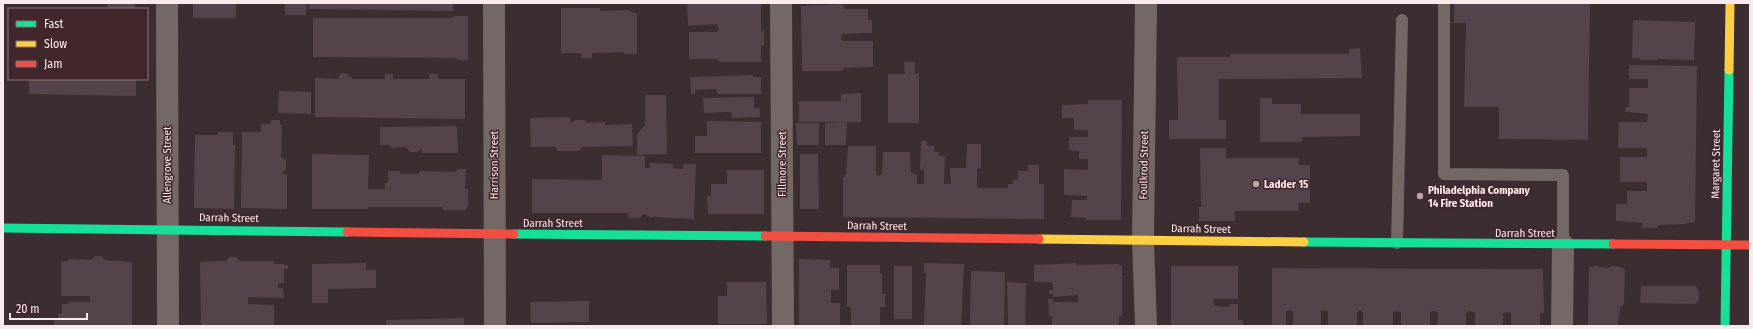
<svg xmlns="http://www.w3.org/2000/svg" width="1753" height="329" font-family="'Fira Sans Condensed',sans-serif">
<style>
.building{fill:#55434b}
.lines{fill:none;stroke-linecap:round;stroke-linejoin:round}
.lane{stroke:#746866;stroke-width:12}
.street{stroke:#746866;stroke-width:22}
.fast{stroke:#16e098;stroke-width:9}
.slow{stroke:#ffcf43;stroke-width:9}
.jam{stroke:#f24e42;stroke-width:9}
.poi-dot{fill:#b8a8aa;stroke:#41272c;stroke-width:1.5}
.labels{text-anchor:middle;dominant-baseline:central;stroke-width:3;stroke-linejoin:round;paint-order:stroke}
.street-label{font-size:11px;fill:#fbeaec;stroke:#41272c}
.poi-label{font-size:11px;font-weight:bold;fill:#fbeaec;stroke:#41272c;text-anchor:start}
</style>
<rect width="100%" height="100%" fill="#3b2d30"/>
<path class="building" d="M107 3H135V9H110V7H107Z
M193 3H236V18H193Z
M285 3H307L306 15H285Z
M309 3H453V11L309 9Z
M687 3H761V31H764V45H761V62H719L717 59H689V32H717L719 29 717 24 688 26Z
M1454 3H1590L1588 140 1499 139V107H1464L1466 23H1454Z
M842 4 845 9H868V20H872V33L843 34 841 38 843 41H873V67L844 68 842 71H802L801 6Z
M561 8H600V11L627 10 637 14V54H624V52L592 53V58H581V53H561Z
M454 16H468V60H456L457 58 313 57V18H453Z
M1633 20 1695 22 1694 60 1658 59V60H1640V58H1632Z
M1360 48 1362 78 1219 79V120H1226V139H1169V120H1178L1177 57H1230V54H1349V49Z
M904 62H915V74L919 73V123H888V74H905Z
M1629 65 1697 66 1695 222 1686 223V224L1658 225V228H1642L1643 223 1616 221V204H1639H1627V191H1647V182H1620V157H1647V148H1618L1619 122H1647L1648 114 1625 112 1626 107H1629V88H1648V79H1629Z
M340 73 348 74V77H352V79H385V74H393V79H429V74H438V78L440 79H465V119L315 117V78L339 79Z
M753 75V77H761V94H718L716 89 695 90V94H691L690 77Z
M29 79H136V96L29 94Z
M279 91 311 92V114L278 113Z
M861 93V122H799V101H841V94Z
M645 95H666L667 154 637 155V134L645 125Z
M754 97V108H760V117L732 118 731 112 704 113 703 98Z
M1260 98H1272V104H1301V114H1360V136L1302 137V142H1260Z
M1088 100H1122L1121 220H1086V218L1071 217 1072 200H1087V196L1064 195V169L1088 170V159H1079V151H1072V150H1069V137H1088V130H1074V118H1062V105L1088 104Z
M570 117 571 123 575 120H584L588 123 605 122V125L632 124 633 146 581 147 580 151H557L556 147H531L530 118Z
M271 120H280V125H282L281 157 286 160V169L281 174H287V209L241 208 242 132H261V124H271Z
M707 121 761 122V153H695V136H707Z
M847 122 846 145H825V123Z
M796 123H819V145H797Z
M457 126 458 153H422L421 148 417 152H410L406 147 390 148V145H380V127Z
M218 132H233V145H235L234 209 194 208 195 135H218Z
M921 141H927V146H934V152H939V156H945L944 184H951L950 168H966L967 144H981V168L977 169V188H1008V184H1013V180H1018V171H1028V165H1039V184H1044V219L843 217V177L846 175 848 146H876V174L879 176 882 173 883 152H910L911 172 917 175V184H924V170H920Z
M1200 148H1226V158H1299V165H1310V203H1298L1299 211H1235V221H1199V207H1201Z
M312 154 369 155 368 189H385V183H388V171H400V174H419V171L457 172V169H466L465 189H468V207L465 210H443V207H368V209H312Z
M800 154H818L819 209H800Z
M602 155 645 156V168H650V163L673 164V168L683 169V164H696L694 219 650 217 644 214 639 218H628V213H532V179L602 180Z
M727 170H764V214H708L707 196H711V184H727Z
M95 256H101L105 260 132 262V326H54V320H64V318H59L58 314 62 313V304H68V302H90V296H61V262L68 261V259L91 260Z
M229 257H236L239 261H274V264H284V265H288V269H284V283H278V288H283L284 298 248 297V304L274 305V326H201L200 262 226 261Z
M799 259 830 260V268H839V290H831V303H840V325L799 326Z
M366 263V270H376V288L328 289V303H312V264Z
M924 263 964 264 961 326H924L926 272 924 273Z
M1076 263V265L1119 264V266H1122V277L1119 278H1122V316H1119V326H1052V316H1049L1048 299H1053V302H1078V295L1053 297V294H1049V290H1053L1052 282H1034V265Z
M847 265H880V274L882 273V294H885V307H880V326H851V307H847Z
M894 266H912V319H894Z
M1171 266H1238V299H1215L1213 302 1215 306 1230 307 1229 304H1238V320H1243V326H1171Z
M1595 266 1608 268 1612 266H1618L1625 269 1624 304 1620 308 1618 325 1588 326 1589 268Z
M1272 268 1543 269 1544 313H1540V326H1511V313L1507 312 1503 313V326H1475V313L1470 311 1466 313V326H1437L1438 312 1434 311 1430 312V326H1401V312L1396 311 1393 312V326H1363V313L1360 310 1357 313V326H1328V311L1325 310 1321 311V326H1293V312L1290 310 1286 311V326H1272Z
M971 271 1005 272 1004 326H970Z
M727 282H766L767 324H718V296H727Z
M1007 282 1026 283 1025 326H1008Z
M1641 286H1696L1699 292V298L1696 304 1640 303Z
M589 301V322L531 323 530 302Z
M464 318V326H386V320Z"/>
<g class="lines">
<path class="lane" d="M1444 3V174L1563 175V245
M1397 243 1402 20"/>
<path class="street" d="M167 3 168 326
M494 3 495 326
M781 3 783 326
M1146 326 1143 241 1146 3
M1562 326 1563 245"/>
<path class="fast" d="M3 228 347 232
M514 234 765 236
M1304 242 1613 244
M1725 326 1729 70"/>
<path class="slow" d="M1729 70 1730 3
M1039 239 1304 242"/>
<path class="jam" d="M347 232 514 234
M765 236 1039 239
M1613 244 1750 245"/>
</g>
<g class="poi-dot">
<circle cx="1256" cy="184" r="4"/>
<circle cx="1420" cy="196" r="4"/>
</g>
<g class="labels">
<g class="street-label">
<text transform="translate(782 164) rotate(-90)">Fillmore Street</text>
<text transform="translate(1716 164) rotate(-89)">Margaret Street</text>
<text transform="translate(167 165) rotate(-90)">Allengrove Street</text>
<text transform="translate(494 165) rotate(-90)">Harrison Street</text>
<text transform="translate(1144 165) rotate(-89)">Foulkrod Street</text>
<text transform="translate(229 218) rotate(1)">Darrah Street</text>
<text x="553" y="223">Darrah Street</text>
<text transform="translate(877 226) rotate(1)">Darrah Street</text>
<text transform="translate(1201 229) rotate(1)">Darrah Street</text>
<text x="1525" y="233">Darrah Street</text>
</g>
<g class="poi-label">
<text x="1264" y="184">Ladder 15</text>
<text x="1428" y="190">Philadelphia Company<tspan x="1428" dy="13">14 Fire Station</tspan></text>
</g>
</g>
<rect width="1753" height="329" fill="none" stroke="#fbeaec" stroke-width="8"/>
<rect x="8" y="8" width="140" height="72" fill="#41272c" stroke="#8b7579"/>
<rect x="16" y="21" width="20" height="6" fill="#16e098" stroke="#8b7579"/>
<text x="44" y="28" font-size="12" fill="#fbeaec">Fast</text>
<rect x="16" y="41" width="20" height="6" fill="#ffcf43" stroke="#8b7579"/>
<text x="44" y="48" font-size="12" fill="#fbeaec">Slow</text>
<rect x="16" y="61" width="20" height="6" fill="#f24e42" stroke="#8b7579"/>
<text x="44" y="68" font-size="12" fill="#fbeaec">Jam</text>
<path d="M10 313v6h77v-6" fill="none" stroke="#fbeaec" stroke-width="2"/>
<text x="16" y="313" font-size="12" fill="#fbeaec" stroke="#41272c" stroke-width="3" paint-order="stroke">20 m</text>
</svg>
